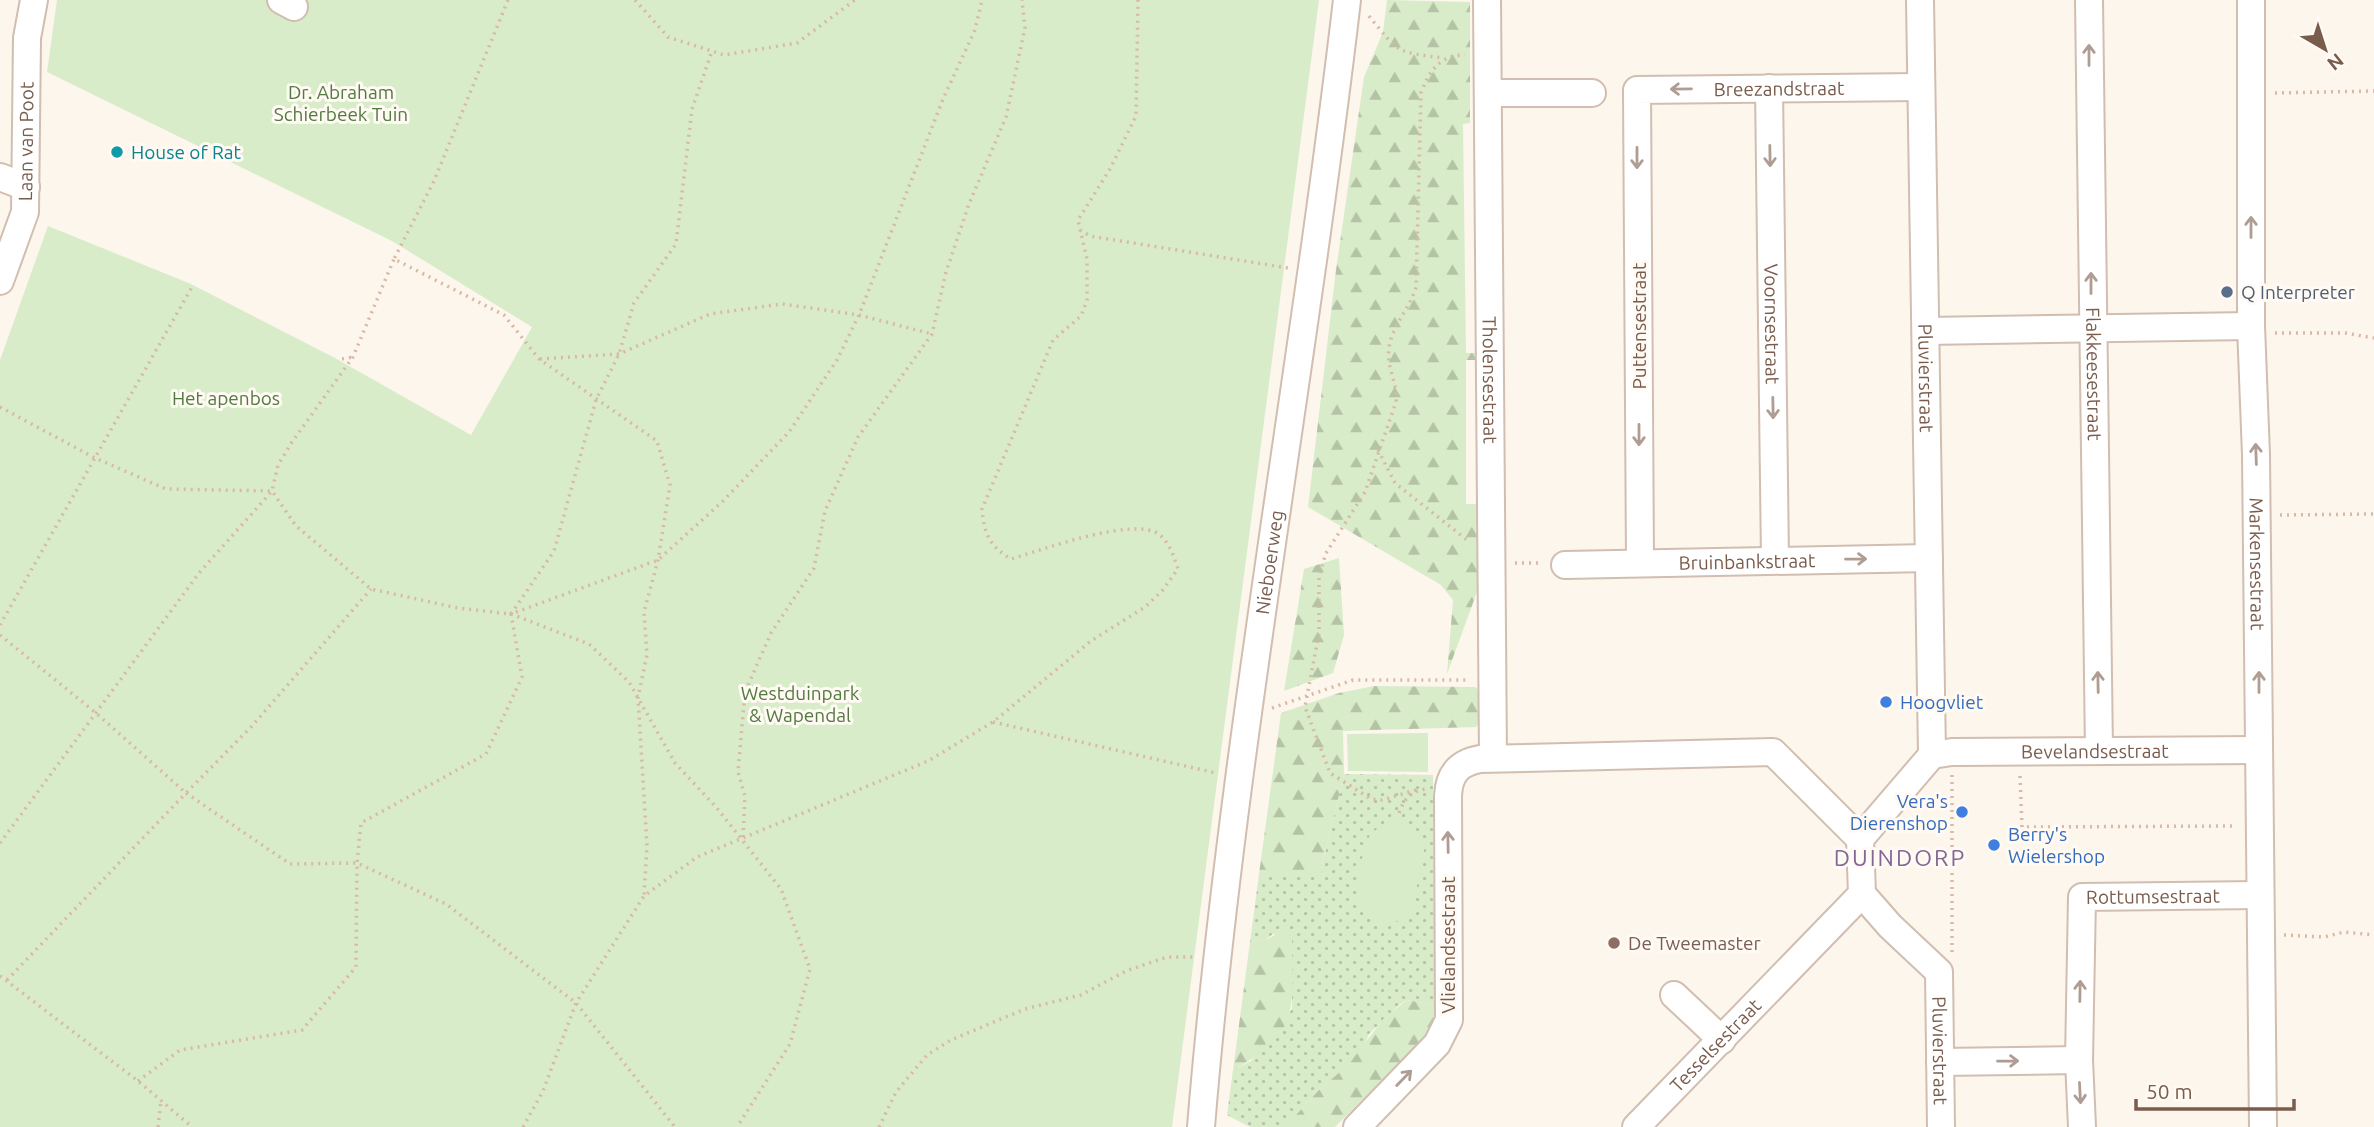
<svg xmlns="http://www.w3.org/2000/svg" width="2374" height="1127" font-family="Ubuntu,sans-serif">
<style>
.grass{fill:url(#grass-dots)}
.forest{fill:url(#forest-firs)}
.green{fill:#d8ecc9}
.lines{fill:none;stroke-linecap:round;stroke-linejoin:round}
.minor-casing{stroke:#d1beb0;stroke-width:30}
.path{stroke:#d9b8a5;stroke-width:3.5;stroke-dasharray:2 5;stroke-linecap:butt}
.minor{stroke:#fff;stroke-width:26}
.oneway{stroke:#af9d94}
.culture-dot{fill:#0f9aa8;stroke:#fffaf3;stroke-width:2.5}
.service-dot{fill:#5c6f8a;stroke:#fffaf3;stroke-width:2.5}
.shop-dot{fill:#3f7fe0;stroke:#fffaf3;stroke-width:2.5}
.education-dot{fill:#8d6e63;stroke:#fffaf3;stroke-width:2.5}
.labels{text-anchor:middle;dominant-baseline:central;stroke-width:6;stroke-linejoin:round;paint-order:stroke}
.street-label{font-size:19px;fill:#7a5c4d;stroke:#fffaf3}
.park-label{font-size:19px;fill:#537a41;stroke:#fffaf3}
.culture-label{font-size:19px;fill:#0d838f;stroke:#fffaf3;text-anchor:start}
.service-label{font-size:19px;fill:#4e5e75;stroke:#fffaf3;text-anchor:start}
.shop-label{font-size:19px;fill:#366cbe;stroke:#fffaf3;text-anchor:start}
.education-label{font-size:19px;fill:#785e54;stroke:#fffaf3;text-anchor:start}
.quarter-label{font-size:23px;letter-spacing:2px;fill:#846695;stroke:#fffaf3}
</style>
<defs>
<pattern id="grass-dots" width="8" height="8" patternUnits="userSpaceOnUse" patternTransform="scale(1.75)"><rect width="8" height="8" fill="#d8ecc9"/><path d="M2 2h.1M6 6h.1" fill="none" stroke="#b4c2a5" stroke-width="1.8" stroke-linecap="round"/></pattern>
<pattern id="forest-firs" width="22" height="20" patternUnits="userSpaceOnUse" patternTransform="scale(1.75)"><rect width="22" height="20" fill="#d8ecc9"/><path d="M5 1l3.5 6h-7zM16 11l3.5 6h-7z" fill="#b4c2a5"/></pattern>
</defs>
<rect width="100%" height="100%" fill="#fdf6ec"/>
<path class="grass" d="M1344 774 1433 775 1435 1005 1407 1000 1399 1005 1369 1034 1364 1047 1349 1064 1318 1091 1285 1127H1250L1227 1115 1233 1070 1251 1061 1292 1009V940L1273 934 1265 940 1250 942 1259 874H1320Z"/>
<path class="forest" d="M1387 0 1470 2V123L1463 124 1466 353H1482V360H1466V504H1484L1481 581 1447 674 1453 600 1441 585 1308 507 1336 270 1364 77 1383 32Z
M1339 558 1344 635 1333 673 1284 691 1304 569Z
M1374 686 1475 687 1482 693 1480 722 1476 727 1343 731 1344 774 1320 874H1259L1281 713 1339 693Z
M1283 931 1292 940C1293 1011 1300 1033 1233 1070L1250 942 1265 940Z
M1407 1000 1435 1005 1432 1030 1335 1127H1285L1318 1091 1349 1064 1384 1018Z"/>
<path class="green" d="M57 0H1319L1172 1127H0V360L48 226 191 284 335 358 471 435 532 327 392 241 47 72Z
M1428 733V772L1348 771 1347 734Z
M1399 813 1425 846 1411 916 1384 926 1359 910 1358 870 1370 834Z"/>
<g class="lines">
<g class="minor-casing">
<g id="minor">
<path d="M281 0 294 7"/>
<path id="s1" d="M1487 0 1493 758"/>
<path id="s2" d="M1920 0 1932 755"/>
<path id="s3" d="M2089 0 2099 750"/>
<path id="s4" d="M2251 0V326L2256 455 2263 1127"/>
<path id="s5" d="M1769 88 1775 560"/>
<path d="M1488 93H1592"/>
<path d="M0 177 26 187"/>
<path id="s6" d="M0 281 25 212 27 38 34 0"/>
<path d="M1926 331 2251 326"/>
<path id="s7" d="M1640 562 1637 90 1920 87"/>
<path id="s8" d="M1565 565 1929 558"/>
<path id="s9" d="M1932 755 1860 839 1862 894 1890 926 1939 972 1941 1127"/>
<path id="s10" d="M1932 755 1952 752 2259 750"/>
<path d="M1674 995 1722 1040"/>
<path d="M1940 1062 2079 1060"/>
<path id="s11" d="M1201 1127C1232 749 1303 376 1347 0"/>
<path d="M1357 1127 1437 1044 1449 1020 1448 796C1449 774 1458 763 1480 759L1773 752 1860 839"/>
<path id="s12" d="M1636 1127 1862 894"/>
<path id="s13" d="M2082 1127 2079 1060 2082 897 2260 895"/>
</g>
</g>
<path class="path" d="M508 0 434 181 394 259 504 315 539 359 657 441 670 485 658 560 644 612 647 655 638 697 647 846 644 896
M635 0 668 37 724 55 797 43 855 0
M1369 16C1399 53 1396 52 1443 58
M2275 93 2374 91
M1080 230 1090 236 1288 268
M2275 333H2345L2374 338
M342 359 353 357
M540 359 619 354 710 314 782 304 859 315 932 334
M0 407 93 457 166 489 272 491 296 526 371 589 458 608 511 614 589 644 629 682 675 763 716 807 781 889 810 969 790 1044 737 1127
M1378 450 1395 483 1467 540
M2280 515 2374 514
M1515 563H1542
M511 614 554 551 596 400 619 354 634 303 676 244 692 109 712 51
M0 625 192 287
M0 635 96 713 186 793 252 726 371 589
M1272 708 1353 680H1468
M993 722 1216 773
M2020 776 2022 827 2236 826
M1416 790 1382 800 1371 799 1330 773 1305 707 1319 633V576L1326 553 1365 492 1396 402C1398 383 1386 367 1389 348 1392 325 1410 309 1416 287L1421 93C1429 71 1440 55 1465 55
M1399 813C1404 799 1411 791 1426 789
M743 837 745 796 738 772 745 692 771 633 814 568 825 511 858 437 932 334 946 272 969 204 1006 117 1025 28 1022 0
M0 843 199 573 272 491 278 465 292 442 353 357 394 259
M2284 935 2324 937 2344 932 2374 935
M1952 952V775
M0 976 138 1081 192 1127
M7 980 186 793 290 864 357 863 446 904 576 1003 675 1127
M138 1081 180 1050 302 1030 356 967 357 863 361 823 486 754 522 677 511 614 658 560 723 501 789 432 837 360 859 315 943 99 975 30 982 0
M158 1127 161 1101
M523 1127 543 1091 576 1003 644 896 697 857 928 761 993 722 1091 641 1145 607 1162 591 1178 569C1174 557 1170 544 1160 535 1136 515 1042 550 1011 559 989 546 984 533 982 509L1053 340 1081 316 1087 300V259L1078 220 1110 169 1136 116 1138 0
M879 1127 896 1092 927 1055 951 1040 1025 1009 1081 995 1126 971 1167 957H1195"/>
<use href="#minor" class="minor"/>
</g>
<defs><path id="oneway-shaft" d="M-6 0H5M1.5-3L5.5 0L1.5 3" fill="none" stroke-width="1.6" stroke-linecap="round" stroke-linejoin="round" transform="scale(1.75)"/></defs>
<g class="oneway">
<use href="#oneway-shaft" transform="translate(2089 55) rotate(-90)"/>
<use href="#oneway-shaft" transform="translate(1681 89) rotate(179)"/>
<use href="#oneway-shaft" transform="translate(1770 156) rotate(89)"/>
<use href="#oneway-shaft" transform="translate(1637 158) rotate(90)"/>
<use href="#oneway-shaft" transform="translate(2251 227) rotate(-90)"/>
<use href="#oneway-shaft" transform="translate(2091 283) rotate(-90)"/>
<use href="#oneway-shaft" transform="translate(1773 408) rotate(89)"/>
<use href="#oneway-shaft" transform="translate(1639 435) rotate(90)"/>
<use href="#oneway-shaft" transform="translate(2256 454) rotate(-92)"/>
<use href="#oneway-shaft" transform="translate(1856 559) rotate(-1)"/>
<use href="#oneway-shaft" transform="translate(2098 682) rotate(-91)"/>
<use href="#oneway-shaft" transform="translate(2259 682) rotate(-90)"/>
<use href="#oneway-shaft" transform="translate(1448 842) rotate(-91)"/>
<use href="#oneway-shaft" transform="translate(2080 991) rotate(-89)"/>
<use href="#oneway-shaft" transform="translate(2008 1061) rotate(-1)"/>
<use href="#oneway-shaft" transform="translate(1404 1078) rotate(-46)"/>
<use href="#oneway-shaft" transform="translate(2080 1093) rotate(87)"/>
</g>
<circle class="culture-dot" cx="117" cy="152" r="7"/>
<circle class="service-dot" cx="2227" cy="292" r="7"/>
<g class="shop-dot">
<circle cx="1886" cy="702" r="7"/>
<circle cx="1962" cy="812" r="7"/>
<circle cx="1994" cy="845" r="7"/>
</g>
<circle class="education-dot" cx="1614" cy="943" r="7"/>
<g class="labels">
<g class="street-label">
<text stroke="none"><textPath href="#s7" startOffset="614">Breezandstraat</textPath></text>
<text stroke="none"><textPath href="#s6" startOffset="144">Laan van Poot</textPath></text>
<text stroke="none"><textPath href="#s5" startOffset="236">Voornsestraat</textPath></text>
<text transform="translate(1639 326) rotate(-90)">Puttensestraat</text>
<text stroke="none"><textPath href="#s3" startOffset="374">Flakkeesestraat</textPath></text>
<text stroke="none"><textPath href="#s2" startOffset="378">Pluvierstraat</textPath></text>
<text stroke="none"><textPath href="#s1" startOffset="380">Tholensestraat</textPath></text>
<text stroke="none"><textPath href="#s8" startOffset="182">Bruinbankstraat</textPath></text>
<text stroke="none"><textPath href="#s11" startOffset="569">Nieboerweg</textPath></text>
<text stroke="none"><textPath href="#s4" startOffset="564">Markensestraat</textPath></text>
<text stroke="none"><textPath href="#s10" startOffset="163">Bevelandsestraat</textPath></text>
<text stroke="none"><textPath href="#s13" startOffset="301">Rottumsestraat</textPath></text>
<text transform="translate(1448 945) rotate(-90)">Vlielandsestraat</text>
<text stroke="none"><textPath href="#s12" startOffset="114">Tesselsestraat</textPath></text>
<text stroke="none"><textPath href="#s9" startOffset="354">Pluvierstraat</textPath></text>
</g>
<g class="park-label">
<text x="341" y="92">Dr. Abraham<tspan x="341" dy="22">Schierbeek Tuin</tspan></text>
<text x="226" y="398">Het apenbos</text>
<text x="800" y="693">Westduinpark<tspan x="800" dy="22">&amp; Wapendal</tspan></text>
</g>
<g class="culture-label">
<text x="131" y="152">House of Rat</text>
</g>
<g class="service-label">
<text x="2241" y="292">Q Interpreter</text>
</g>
<g class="shop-label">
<text x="1900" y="702">Hoogvliet</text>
<text x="1948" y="801" text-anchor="end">Vera's<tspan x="1948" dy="22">Dierenshop</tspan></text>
<text x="2008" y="834">Berry's<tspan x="2008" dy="22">Wielershop</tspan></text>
</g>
<g class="education-label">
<text x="1628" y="943">De Tweemaster</text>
</g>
<g class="quarter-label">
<text x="1900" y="857">DUINDORP</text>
</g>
</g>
<g transform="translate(2325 49) rotate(141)" stroke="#fffaf3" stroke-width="5" paint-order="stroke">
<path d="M0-5L12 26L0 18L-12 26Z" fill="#7a5c4d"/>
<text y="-10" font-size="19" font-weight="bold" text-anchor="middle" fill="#7a5c4d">N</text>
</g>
<path d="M2136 1099v10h158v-10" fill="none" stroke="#7a5c4d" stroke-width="3.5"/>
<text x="2146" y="1099" font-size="21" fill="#7a5c4d" stroke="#fffaf3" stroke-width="5" paint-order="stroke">50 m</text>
</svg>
